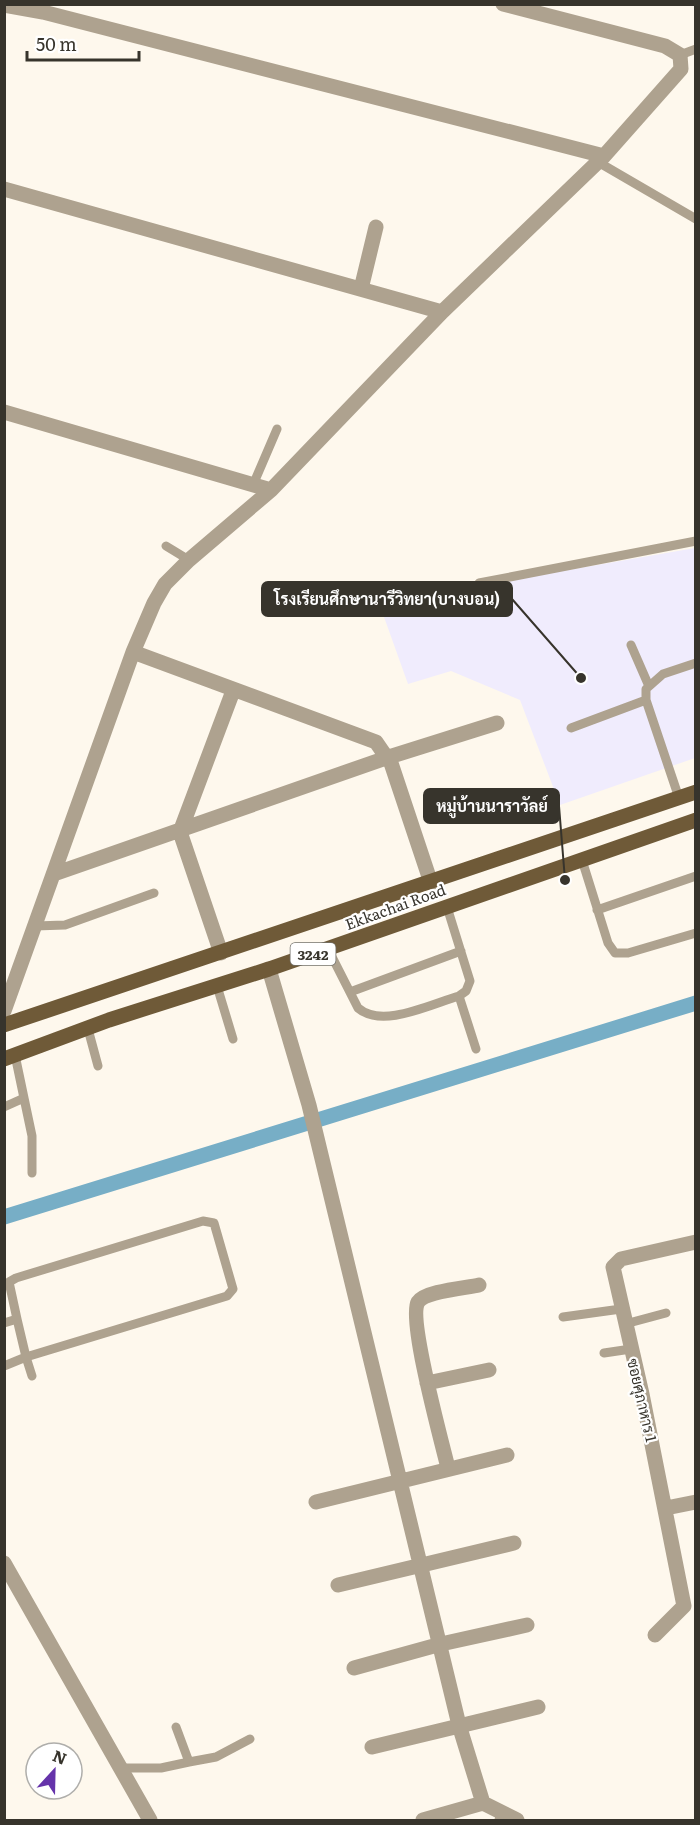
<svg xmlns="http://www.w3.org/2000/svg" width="700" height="1825" font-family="Literata,Sarabun,serif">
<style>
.education{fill:#f0ecfd}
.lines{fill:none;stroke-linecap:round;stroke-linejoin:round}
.canal{stroke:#77aec6;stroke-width:15}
.lane{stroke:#aea28f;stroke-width:9}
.street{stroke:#aea28f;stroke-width:15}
.primary{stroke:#6f5a38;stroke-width:15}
.labels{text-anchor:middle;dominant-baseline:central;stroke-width:4.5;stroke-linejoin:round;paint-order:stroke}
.shield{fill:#fff;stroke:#73716b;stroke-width:1.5}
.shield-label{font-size:14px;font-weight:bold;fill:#37342c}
.street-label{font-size:15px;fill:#37342c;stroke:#fff}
.leader{fill:none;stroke:#37342c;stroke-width:2}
.callout-dot{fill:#37342c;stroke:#fff;stroke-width:2}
.callout{fill:#37342c;stroke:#37342c;stroke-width:2}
.callout-label{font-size:16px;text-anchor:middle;font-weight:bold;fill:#fff}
</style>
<rect width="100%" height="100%" fill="#fef8ed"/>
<path class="education" d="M695 548V758L560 805 520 700 451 671 408 684 379 603Z"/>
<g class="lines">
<path class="canal" d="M4 1217 696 1003"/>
<path class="lane" d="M680 55 696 49
M598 162 696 219
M253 485 277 429
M166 546 189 560
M479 583 696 541
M631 645 648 684
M571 728 646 700
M679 798 646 700V689L663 674 696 663
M582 860 608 943 615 953H628L696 933
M597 910 696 876
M35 926 65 925 154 893
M328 949 358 1008C382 1029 431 1004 459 996L466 991 470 981 447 907
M217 986 233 1039
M350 992 461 951
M459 996 476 1049
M88 1029 98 1066
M24 1098 32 1136V1173
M4 1107 24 1098 15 1055
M563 1317 621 1309
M4 1323 17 1319 9 1282 16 1278 203 1221 214 1223 233 1289 227 1296 26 1357 17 1319
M625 1324 666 1313
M604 1353 631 1349
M4 1366 26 1357 32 1376
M189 1762 216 1757 250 1739
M121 1768H161L189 1762 176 1727"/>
<path class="street" d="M4 5 43 12 604 156
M4 189 442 312
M361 289 376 227
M4 412 271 490
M133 652 376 742 387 758
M389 757 431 883
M54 874 389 757 497 723
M221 953 180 832 233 691
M269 969 309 1105 459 1725 483 1803 505 1814
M4 1011 133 652 154 603 165 584 189 560 271 490 442 312 604 156 681 69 680 55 665 46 503 4
M427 1383 489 1370
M448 1468C442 1443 408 1319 418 1302 425 1291 466 1288 479 1285
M316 1502 507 1455
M666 1508 696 1502
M4 1563 150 1820
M338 1585 514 1543
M684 1606 642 1394 613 1267 621 1259 696 1242
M655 1635 684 1606
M354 1668 441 1644 527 1625
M372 1747 538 1707
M423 1820 483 1803
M502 1820 505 1814 517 1820"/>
<path class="primary" d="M4 1025 696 792
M4 1059 109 1020 269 969 696 820"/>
</g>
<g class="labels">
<rect class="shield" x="290.5" y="943" width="45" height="22" rx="4.5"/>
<g class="shield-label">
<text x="313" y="954">3242</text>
</g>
<g class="street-label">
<text transform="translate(395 906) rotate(-20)">Ekkachai Road</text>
<text transform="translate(643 1400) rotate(77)">ซอยศุภาหาร 1</text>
</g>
</g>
<path class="leader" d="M581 678L512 599M565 880L559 806"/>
<g class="callout-dot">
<circle cx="581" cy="678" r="6"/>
<circle cx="565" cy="880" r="6"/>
</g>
<g class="callout">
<rect x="262" y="582" width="250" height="34" rx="6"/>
<rect x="424" y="789" width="135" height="34" rx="6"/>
</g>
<g class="callout-label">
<text x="387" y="605">โรงเรียนศึกษานารีวิทยา(บางบอน)</text>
<text x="492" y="812">หมู่บ้านนาราวัลย์</text>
</g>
<rect width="700" height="1825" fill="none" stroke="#37342c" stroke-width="12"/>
<g transform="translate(54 1771) rotate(22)"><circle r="28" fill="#ffffff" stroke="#afaeab" stroke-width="1.5"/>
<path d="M0-4.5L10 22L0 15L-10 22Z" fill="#6533aa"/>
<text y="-9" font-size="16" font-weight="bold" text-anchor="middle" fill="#37342c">N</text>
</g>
<path d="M27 51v9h112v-9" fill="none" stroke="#37342c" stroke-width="3"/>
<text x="36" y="51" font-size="18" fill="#37342c" stroke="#ffffff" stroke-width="4.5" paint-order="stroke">50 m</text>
</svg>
